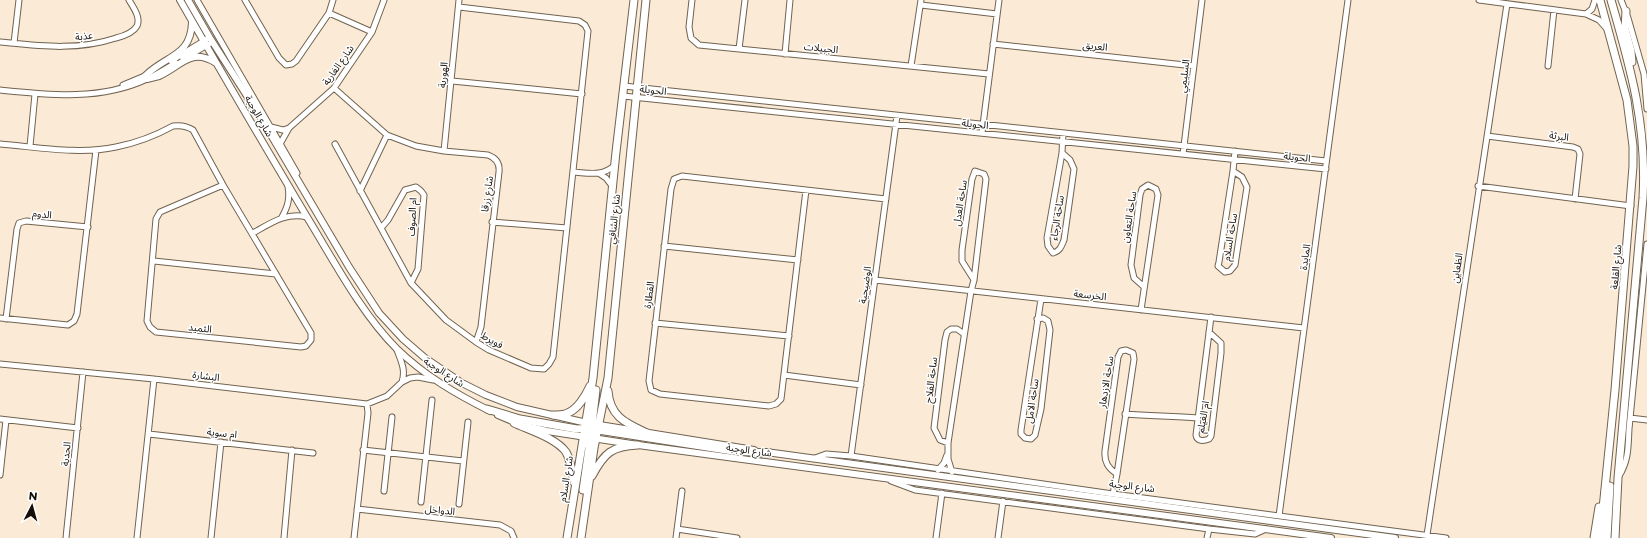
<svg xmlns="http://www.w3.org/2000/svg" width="1647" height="538" font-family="Montserrat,'Noto Sans Arabic',sans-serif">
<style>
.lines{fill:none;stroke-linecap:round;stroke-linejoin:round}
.minor-casing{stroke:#716351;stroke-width:7}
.tertiary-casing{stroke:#716351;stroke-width:8}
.secondary-casing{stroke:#716351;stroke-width:9}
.minor{stroke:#fff;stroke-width:5}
.tertiary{stroke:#fff;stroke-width:6}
.secondary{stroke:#fff;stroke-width:7}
.labels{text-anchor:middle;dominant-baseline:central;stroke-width:3;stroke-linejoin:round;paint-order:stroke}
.street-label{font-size:10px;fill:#140f08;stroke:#fff}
</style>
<rect width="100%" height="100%" fill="#fbebd6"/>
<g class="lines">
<g class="minor-casing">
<path id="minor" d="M197 0 297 173
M245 0 279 58 286 65 292 64 296 61 329 13 333 0
M692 0 689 27 691 38 699 45 989 74
M1479 0 1586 14 1599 20 1607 29
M1621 0 1628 18 1644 74 1647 109
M921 5 997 14
M329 13 372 32
M1586 14 1592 9 1595 0
M0 42C40 46 77 51 116 38 124 36 133 33 137 26 141 17 133 7 129 0
M14 43 19 0
M993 44 1194 66
M739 49 745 0
M785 54 790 0
M183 59 209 44
M171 61 207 39
M911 66 921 0
M1548 66 1554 10
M452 81 582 94
M123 85 147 75
M624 86 1326 161
M334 88 387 135 416 146 444 151 488 155C496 158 500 163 499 172L481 327 476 342
M0 90C49 95 100 101 147 79 157 75 166 68 176 63
M623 96 1326 169
M271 127 283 130 289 128
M982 133 999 0
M1487 136 1573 147 1578 149 1580 154 1575 199
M0 144C38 147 78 155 116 147 136 143 155 136 173 126 181 125 187 126 193 130L223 185 311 333V340L306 346 301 347 156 332 150 327 147 321 156 219 160 212 223 185
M280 144 289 128 334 88 372 32 384 0
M335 144 411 283 446 320 476 342 489 350 531 368 544 369 549 364 553 357 588 31 585 25 579 21 459 7
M30 146 35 94
M444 151 459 0
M1062 153 1070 160 1074 169 1064 240C1061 247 1060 251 1053 253L1048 246 1047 238 1062 153 1063 133
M1183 154 1202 0
M1233 171 1242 177 1247 187 1235 265 1230 271 1225 272 1218 266 1219 262 1233 171 1235 151
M573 172C589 173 602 177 615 165
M600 174 606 178 613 187
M1478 186 1631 206
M806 190 781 399 776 404 769 406 660 394 651 390 649 381 671 189 674 179 682 176 886 199
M360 191 387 135
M282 217C288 206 290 199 288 186
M492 222 567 228
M381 228 388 220 405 190 416 187 421 191 424 195 418 269 411 283
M253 233C271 223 286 212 307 217
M664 246 798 260
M154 261 276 274
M875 280 1304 328
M1141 310 1158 195 1156 189 1148 185 1142 189 1140 195 1131 265 1134 278 1143 286
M0 318 68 325 74 321 77 314 96 150
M6 319 17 229 19 223 26 221 88 227
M1037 319 1043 318 1048 321 1050 330 1041 409 1035 435 1031 439 1025 438 1021 434V430L1041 299
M655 323 789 336
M1209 332 1221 343V353L1211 436 1209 439C1204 441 1197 442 1196 435L1211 317
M397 350C401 361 406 370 402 382
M0 364 154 379 367 404 387 396 402 382 410 378 418 377 433 380
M784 375 861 385
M1125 414C1150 416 1174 416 1198 418
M1630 418 1647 420
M0 419 78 428
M149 434 313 453
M948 443 940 440 934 428 945 340 947 332 951 329H957L964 334
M363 450 463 461
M851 456 897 116
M815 458 826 454 851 456 1113 494 1446 538
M938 470 944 463 947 455
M952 472 948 459V443L971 291 974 280 986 179 984 174 975 171 972 179 962 250V261L974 280
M0 475 6 420
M1619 476C1629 460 1628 446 1629 429L1647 244
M891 481 915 490 1209 529 1255 534 1266 529
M384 491 392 417
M1113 494 1117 474 1134 359 1133 353 1126 350 1121 351 1118 357 1105 451C1104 462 1108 468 1117 474
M421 502 432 400
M459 504 468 422
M357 509 500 525 511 531 514 538
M1279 516 1348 0
M677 529 737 538
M1427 535 1507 4
M66 538 83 372
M137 538 154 379
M211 538 221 442
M284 538 292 450
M354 538 368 413 367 404
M676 538 682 491
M936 538 942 493
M998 538 1003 501
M1207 538 1209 529"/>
</g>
<g class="tertiary-casing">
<path id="tertiary" d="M180 0C222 73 264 145 307 217 334 261 361 313 397 349 425 376 456 394 490 411
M188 0 210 38 258 113 349 267 379 313 403 339 425 358 462 383 486 395 517 407 587 423 754 450
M145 76C166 55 191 57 192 22
M147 79C151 78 155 77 159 76 181 66 191 47 216 63
M498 415 517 423
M526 426 547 431 638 445 1331 538
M766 452 1395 538"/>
</g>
<g class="secondary-casing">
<path id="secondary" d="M1600 0 1627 100 1633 146V166L1615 390 1600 538
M1611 0C1631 69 1647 125 1643 198L1618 478 1615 538
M1626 11 1625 29 1631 51 1632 62
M608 391C610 417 626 423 647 433
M487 409 520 419 577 429 589 428
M553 415C557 415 562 415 565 414 577 411 586 395 590 386
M514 423C529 430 556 438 566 452 571 461 572 472 574 482
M593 435 592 424 596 390
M584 436 598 430 733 451 770 453
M592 476C604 453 612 446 638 445
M583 490 589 448 588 429
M567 538 593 378 616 152 634 0
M581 538 594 448 608 378 646 0
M1594 538 1599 507
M1607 538 1610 486"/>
</g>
<use href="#minor" class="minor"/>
<use href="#tertiary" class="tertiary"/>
<use href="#secondary" class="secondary"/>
</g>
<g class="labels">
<g class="street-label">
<text transform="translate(84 36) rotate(-7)">عذبة</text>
<text transform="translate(1095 46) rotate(6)">العريق</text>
<text transform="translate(821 48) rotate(6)">الجبيلات</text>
<text transform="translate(338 65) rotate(-55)">شارع الغارية</text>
<text transform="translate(443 75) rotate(-85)">الهورية</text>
<text transform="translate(1184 76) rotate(-83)">السليمي</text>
<text transform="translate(653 90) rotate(6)">الحويلة</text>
<text transform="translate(259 116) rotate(60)">شارع الوجبة</text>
<text transform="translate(975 124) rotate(6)">الحويلة</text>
<text transform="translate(1559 136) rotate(7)">البرثة</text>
<text transform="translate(1297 157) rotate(6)">الحويلة</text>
<text transform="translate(487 194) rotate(-82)">شارع زرقا</text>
<text transform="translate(960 203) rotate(-81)">ساحة العدل</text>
<text transform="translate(42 214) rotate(6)">الدوم</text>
<text transform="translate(412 217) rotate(-87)">ام الصوف</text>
<text transform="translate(1129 217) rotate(-81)">ساحة التعاون</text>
<text transform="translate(1057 218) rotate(-81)">ساحة الرجاء</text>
<text transform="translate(614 219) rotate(-84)">شارع الشافي</text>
<text transform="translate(1230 237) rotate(-81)">ساحة السلام</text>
<text transform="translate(1305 257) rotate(-82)">المايدة</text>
<text transform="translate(1616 267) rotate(-85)">شارع القلعة</text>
<text transform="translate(1457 268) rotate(-82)">الظعاين</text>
<text transform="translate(865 285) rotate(-82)">الوضيحية</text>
<text transform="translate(649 295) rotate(-83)">القطارة</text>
<text transform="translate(1090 295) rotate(6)">الخرسعة</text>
<text transform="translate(200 328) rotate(6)">الثميد</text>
<text transform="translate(492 340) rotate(29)">فويرط</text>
<text transform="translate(444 372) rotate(33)">شارع الوجبة</text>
<text transform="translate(206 376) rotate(7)">البشارة</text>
<text transform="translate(931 380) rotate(-83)">ساحة الفلاح</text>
<text transform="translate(1106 382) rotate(-81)">ساحة الازدهار</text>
<text transform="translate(1032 401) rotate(-82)">ساحة الامل</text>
<text transform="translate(1203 417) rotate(-80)">ام الغيلم</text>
<text transform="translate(222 433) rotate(6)">ام سوية</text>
<text transform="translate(749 450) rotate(8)">شارع الوجبة</text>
<text transform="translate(66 454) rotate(-84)">الحدية</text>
<text transform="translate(566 479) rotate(-81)">شارع السلام</text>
<text transform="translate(1132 486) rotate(7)">شارع الوجبة</text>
<text transform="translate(440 510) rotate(6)">الدواخل</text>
</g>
</g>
<g transform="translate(32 506) rotate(6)" stroke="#ffffff" stroke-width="3" paint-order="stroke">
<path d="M0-3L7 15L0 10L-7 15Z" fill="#140f08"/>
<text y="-6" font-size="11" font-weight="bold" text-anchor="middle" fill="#140f08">N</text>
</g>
</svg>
